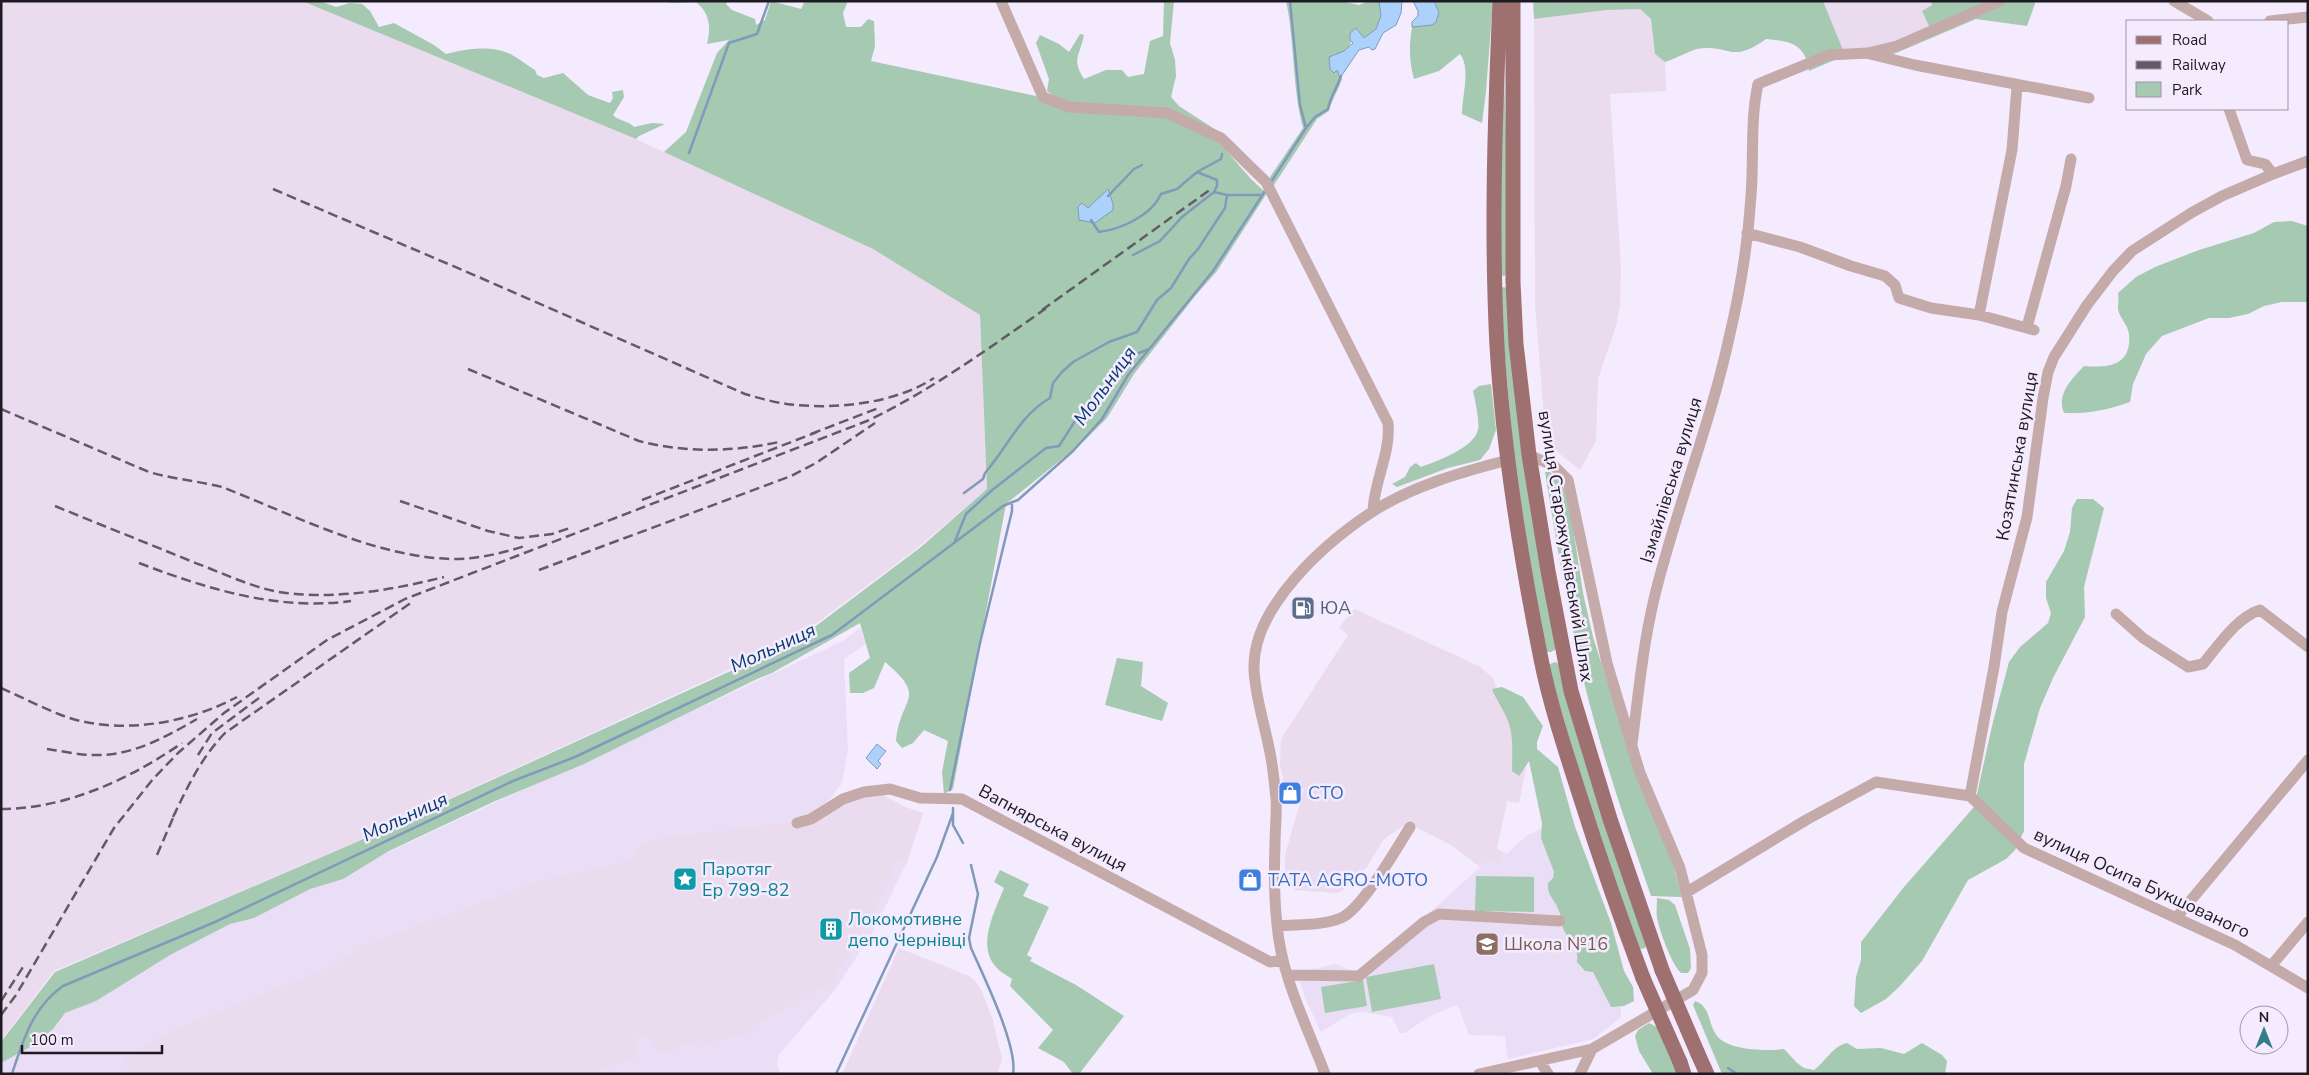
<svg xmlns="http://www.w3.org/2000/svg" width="2309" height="1075" font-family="'Nunito Sans',sans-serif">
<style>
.built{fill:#eadef7}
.industrial{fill:#ebdbee}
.green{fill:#a6c9b1}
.water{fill:#acd1fb;stroke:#819aba}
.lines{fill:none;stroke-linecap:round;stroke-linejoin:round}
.stream{stroke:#819aba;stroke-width:2.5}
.minor{stroke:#c5aaaa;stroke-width:11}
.major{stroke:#9f7070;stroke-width:15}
.rail{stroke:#605b66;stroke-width:2.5;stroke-dasharray:10 5;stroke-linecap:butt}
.major-bridge{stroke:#9f7070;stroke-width:15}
.labels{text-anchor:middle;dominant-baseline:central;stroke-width:5;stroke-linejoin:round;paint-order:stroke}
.street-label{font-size:18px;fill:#1e1a22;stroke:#f4ebfe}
.service-label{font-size:18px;fill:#4e5e75;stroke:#f4ebfe;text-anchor:start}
.shop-label{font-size:18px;fill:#366cbe;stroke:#f4ebfe;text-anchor:start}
.culture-label{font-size:18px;fill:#0d838f;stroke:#f4ebfe;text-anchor:start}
.education-label{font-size:18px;fill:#785e54;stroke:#f4ebfe;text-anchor:start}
.water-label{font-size:19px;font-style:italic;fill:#053b6d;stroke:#f4ebfe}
</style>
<rect width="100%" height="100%" fill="#f4ebfe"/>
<path class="built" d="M860 628 866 644 844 659 848 750 842 782 831 798 812 815 793 820V828L806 826 881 794 905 807 923 813 907 862 871 936H870L835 990 779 1054 777 1062 780 1074H1V1051L51 1008 275 903 391 851 843 641Z
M1542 828 1572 930 1621 1010V1017L1614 1023 1593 1039 1508 1059 1505 1036 1469 1035 1459 1008 1455 1005 1427 1018 1405 1033H1400L1392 1017 1363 1012 1352 1013 1321 1032 1305 998 1297 972 1336 964 1357 973 1388 950 1488 860 1497 864 1503 852 1507 854 1526 836Z"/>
<path class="industrial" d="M1 1H302L636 139 873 249 980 315 987 489 916 549 794 640 342 848 54 971 1 1041Z
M1823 1H1931L1933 5 1931 28 1890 46 1843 50Z
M1640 9 1651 19 1655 54 1665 62 1666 91 1610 94 1621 267 1620 305 1616 326 1598 379 1596 441 1580 470 1546 443 1535 304 1534 19 1607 10Z
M1354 609 1479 666 1495 680 1494 682 1501 698 1529 752 1519 803 1507 801 1497 849 1503 852 1497 864 1488 860 1480 867 1451 845 1407 823 1383 840 1367 867 1351 879 1353 881 1342 891 1336 893 1294 890 1295 879 1285 880V855L1304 789 1300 788 1299 791 1285 787 1280 766 1281 739 1348 635 1339 628Z
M881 794 905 807 923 813 907 862 898 859 871 917H866L859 937 831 983 824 989 819 990 755 1024 753 1031 702 1046 699 1040 659 1054 646 1034 636 1037 639 1057 601 1069 602 1074H130L124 1059 160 1038 207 1016 333 966 361 946 527 886 529 883 627 862 642 844 664 837 790 823 794 828 806 826 851 800Z
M899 948 969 976 975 981 981 989 992 1017 1002 1059 997 1074H842Z"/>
<path class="green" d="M302 1H320L336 7 350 3 362 4 370 11 379 27 394 23 434 45 446 54C464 49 490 45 508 53 518 57 526 65 535 70L537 75 544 78 563 73 588 95 610 103 613 98 612 92 623 90 624 97 613 115C617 120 629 121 634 127L652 123 665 124 639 136 636 139Z
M661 1H727L726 4 732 10 755 19 756 25 765 20 771 1 801 9 805 1H848L843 13 846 27H861L868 19 874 21 875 46 871 61 1036 96 1042 101 1076 113 1047 91 1049 79 1036 43 1040 35 1059 44 1069 52 1080 34 1084 35C1080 56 1071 59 1084 79L1106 70H1122L1128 77 1144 74 1150 41 1163 36 1164 1H1174L1170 43 1175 60 1176 76 1171 97 1179 106 1216 130 1203 132C1231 148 1242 175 1267 193L1217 271 1196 295 1134 374 1107 418 1084 441 1006 504 953 789 944 794 942 772 948 741 924 730 913 743 902 748 896 741C900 696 929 699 885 662L874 688 863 693H850L849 673 870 658 860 623 772 673 757 679 584 764 493 802 389 851 343 879 310 889 254 918 230 924 170 955 96 1001 65 1013 53 1029 37 1043 1 1063V1042L55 972 352 844 796 641 921 547 987 489 980 315 873 249 664 152 686 132 717 53 729 40 707 44C711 28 710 13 696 2L672 3Z
M1286 1H1341L1359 5 1368 1H1379L1381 16 1376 29 1364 38 1356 28C1353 44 1343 54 1337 69L1342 79C1338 91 1332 99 1329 111L1317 119 1272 188 1268 180 1303 128C1292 87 1295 43 1286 1Z
M1434 1H1493L1486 91 1482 123 1462 114C1462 96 1471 68 1460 54L1439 71 1414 79C1409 61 1409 45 1412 27L1432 25 1436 22V4Z
M1533 1H1823L1843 50 1890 46 1930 28 1922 11 1932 5 1931 1H2036L2027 26 1976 19 1882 59 1839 58 1809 71C1806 44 1790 41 1766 39 1731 65 1729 43 1697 49 1689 51 1675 59 1665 62L1655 54 1651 19 1640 9 1607 10 1534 19Z
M1502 4 1510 274 1503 276 1498 273Z
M2292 221 2308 226V302H2282L2264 306 2248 314 2229 318H2209L2162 336 2146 354 2133 384 2130 402C2108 410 2087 414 2064 413 2056 394 2072 379 2084 366 2108 368 2132 366 2129 334 2128 325 2119 317 2118 309 2118 303 2119 299 2118 293L2136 277 2155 267 2199 250 2254 233 2274 222Z
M1504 287 1510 290 1556 649 1551 652H1546L1544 649 1514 460 1499 289Z
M1491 384 1496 430 1489 449 1480 460 1448 468 1397 487 1392 484 1405 477 1410 467 1416 463 1421 467C1437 461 1474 448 1478 430 1480 422 1475 400 1473 391L1479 386Z
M1545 472H1550L1558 478 1568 495 1583 593 1593 637 1637 776 1671 857 1682 897 1651 896C1626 824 1601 752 1583 678 1568 610 1556 541 1545 472Z
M2077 499H2093L2104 508 2084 587 2085 617 2053 678 2040 708 2024 764V831L2015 850 2006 859 1968 880 1922 961 1899 987 1886 999 1861 1013 1854 1006 1856 977 1861 960V942L1904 887 1974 807 1993 722 2009 662 2020 647 2048 623 2051 613 2046 598V582L2064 551 2070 532 2072 508Z
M1117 658 1143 662 1141 686 1168 703 1162 721 1105 705Z
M1555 662 1559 664 1647 943 1645 948 1641 949 1636 947 1594 823 1548 665Z
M1502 687 1523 697 1543 726 1537 742V749L1558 767 1575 827 1611 923 1624 971 1633 987 1634 1001 1624 1006 1611 1007 1593 972 1585 971 1577 962C1579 948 1572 944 1566 934 1561 927 1562 918 1559 911 1555 900 1546 894 1548 883L1553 878 1554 872 1541 838 1542 823 1529 761 1519 776 1512 771C1512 754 1514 737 1508 721 1504 710 1496 700 1492 689Z
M1000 870 1029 884 1023 896 1049 907 1027 955 1032 958 1030 961 1076 985 1124 1016 1079 1074H1073L1064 1062 1038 1048 1053 1030 1010 986 1012 979C1007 975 1000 972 996 967 976 945 995 911 1004 888L994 882Z
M1476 876 1534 877V912L1475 911Z
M1657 898 1669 900 1675 905 1690 949 1691 968 1688 973H1681C1671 963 1660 932 1657 918 1656 912 1657 905 1657 898Z
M1434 964 1441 999 1372 1012 1366 977Z
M1363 980 1367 1006 1325 1013 1321 987Z
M1695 1001C1711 1006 1708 1025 1717 1036 1729 1051 1767 1051 1784 1049L1797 1063 1804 1068 1814 1070C1826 1061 1833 1046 1847 1043L1857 1049 1881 1048 1904 1054 1922 1043 1942 1055 1947 1061 1945 1074H1722L1693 1005Z
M1649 1023 1659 1028 1681 1074H1653L1639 1051 1635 1036 1638 1030Z"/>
<path class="water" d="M1379 1H1402L1401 13 1396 25 1383 33 1375 49 1372 50 1369 47 1359 50 1340 78 1337 70 1334 73 1330 69 1329 57 1344 51 1353 43 1350 40V33L1356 28 1364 38 1376 29 1381 16Z
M1413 1H1434L1439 12 1436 22 1432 25 1412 27V22L1418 16V11Z
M1108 189 1113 204V210L1095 223 1079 220 1078 207 1082 203 1088 208Z
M877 744 886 751 878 761 881 764 877 769 866 758Z"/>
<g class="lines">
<path class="stream" d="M1306 128 1315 117 1328 109C1330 97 1337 88 1341 76
M689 153 729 43 757 34 769 1
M1197 172 1221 159 1222 154
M1271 182 1306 128 1300 105 1290 1
M1214 192 1227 195H1262
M1108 196 1134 169 1142 165
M1091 220 1099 232C1122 229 1152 215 1161 194L1177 189 1197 172 1217 180V186L1214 192 1182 217 1160 241 1133 255
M964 493 983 479 985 473C1007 448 1020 415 1050 398L1053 383 1062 372 1073 362 1109 342 1137 332 1157 300 1171 288 1189 259 1198 249 1225 208 1227 195
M955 541 966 514 991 491 1046 448 1059 446 1077 418 1110 388 1124 363 1134 355 1149 349
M950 790 980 643 1012 511V502
M953 808V825L963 843
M971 865 978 894 969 938 971 948C983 975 1018 1046 1013 1074
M1728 1068 1737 1074
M12 1074C23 1040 33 1007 63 986L215 922 513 781 575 757 832 635 1003 506 1018 500 1073 451 1102 419 1128 375 1213 271 1265 191
M836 1074 937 857 953 813"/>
<path class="minor" d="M1001 1 1043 97 1069 107 1167 113 1221 138 1266 182 1388 423C1391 453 1374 481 1373 511
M2174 1 2208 21
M2270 21 2308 17
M1870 54 1915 65 2089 98
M2229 109 2247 160 2265 164 2273 174
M1747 233 1800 247 1851 266 1885 276 1895 285 1899 298 1931 308 1979 315 2034 330
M1979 315 2012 150 2017 86
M2027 327 2066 186 2071 159
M2116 614 2143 638 2188 667 2203 664C2219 645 2236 618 2260 610L2308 647
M1632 744C1638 697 1643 645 1654 599 1675 511 1710 426 1729 338 1740 292 1748 243 1751 196 1754 158 1750 121 1758 84L1829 55 1868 53 1897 46 2000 1
M1970 796 1994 667 2002 612 2027 517 2043 398 2048 372 2054 357 2087 305 2113 271 2132 251 2191 213 2222 196 2273 174 2308 161
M1970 796 2024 848 2235 945 2308 988
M797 823 811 819 843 799 864 792 890 789 920 798 962 799 1270 962 1283 960
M1687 892 1806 820 1876 782 1970 796
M2176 918 2308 760
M1277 926C1297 924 1322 926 1341 918 1362 909 1397 848 1410 827
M2271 966 2308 922
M1287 975 1359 976 1424 922 1439 914 1560 921
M1540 1061 1548 1074
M1325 1074C1307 1025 1281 977 1277 924 1274 898 1274 871 1275 844 1275 829 1277 813 1276 798 1274 781 1273 764 1269 748 1264 722 1255 696 1254 669 1252 607 1325 543 1372 512 1412 486 1462 472 1508 460
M1479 1074 1592 1049 1693 990 1702 973V955L1680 868 1640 773 1607 663 1568 480 1554 466 1529 455
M1580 1074 1592 1049"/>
<path class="major" d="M1500 1C1495 116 1491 232 1497 346 1503 448 1521 559 1541 659 1550 704 1565 749 1579 793 1599 856 1620 917 1643 978
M1513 1V282L1516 344 1529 455 1548 571 1571 691 1610 819 1662 970
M1698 1054 1707 1074
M1680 1062 1684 1074"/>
<path class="rail" d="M273 189 481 278 745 394C759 398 773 402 787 404 834 410 894 404 934 378
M1042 310 1211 189
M468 369 639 441C685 453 733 452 779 442
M1 409 149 472C173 479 198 481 222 487 294 515 376 558 454 559 479 559 502 553 525 546
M811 434 881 407
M642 500 817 432
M400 501 488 531 519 538 552 534 573 527
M55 506C101 525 147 543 193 562 223 573 254 589 286 593 340 599 392 590 444 577
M139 563C207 589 278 611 351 601
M539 570 791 476 816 463 875 423
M1 688C21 697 41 707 61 715 116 736 187 724 237 697
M47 749C62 751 79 755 94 755 132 756 164 738 197 719
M198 755 212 733 259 698
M1 809C66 809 130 779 182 743
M173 817C188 786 201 758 225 733L412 602
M157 855 176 811
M1 1001 25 964
M1 1015 16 995 114 828 153 779 178 753 224 713 327 640 405 599 867 421C932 390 989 348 1048 307"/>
<path class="major-bridge" d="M1662 970 1698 1054
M1643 978 1680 1062"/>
</g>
<defs>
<g id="fuel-square" transform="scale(1.25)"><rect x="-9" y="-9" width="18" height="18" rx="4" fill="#5c6f8a" stroke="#f4ebfe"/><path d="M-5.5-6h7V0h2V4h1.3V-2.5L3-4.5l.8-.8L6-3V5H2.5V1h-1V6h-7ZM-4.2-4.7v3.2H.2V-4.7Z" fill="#fff"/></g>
<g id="shop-square" transform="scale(1.25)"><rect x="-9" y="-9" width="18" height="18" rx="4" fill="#3f7fe0" stroke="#f4ebfe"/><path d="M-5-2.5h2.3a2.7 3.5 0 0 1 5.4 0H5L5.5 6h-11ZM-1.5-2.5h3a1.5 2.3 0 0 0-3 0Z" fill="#fff"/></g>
<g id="sight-square" transform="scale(1.25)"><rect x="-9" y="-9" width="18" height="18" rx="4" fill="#0f9aa8" stroke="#f4ebfe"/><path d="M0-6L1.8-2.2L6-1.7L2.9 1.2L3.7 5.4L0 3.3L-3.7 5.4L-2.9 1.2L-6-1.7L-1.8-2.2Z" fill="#fff"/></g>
<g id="building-square" transform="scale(1.25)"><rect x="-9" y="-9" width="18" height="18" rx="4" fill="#0f9aa8" stroke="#f4ebfe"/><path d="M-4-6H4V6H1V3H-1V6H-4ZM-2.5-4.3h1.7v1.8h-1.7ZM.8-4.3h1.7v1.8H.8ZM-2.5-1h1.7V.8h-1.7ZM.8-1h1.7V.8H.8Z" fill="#fff"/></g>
<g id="school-square" transform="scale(1.25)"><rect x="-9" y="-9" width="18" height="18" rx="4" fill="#8d6e63" stroke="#f4ebfe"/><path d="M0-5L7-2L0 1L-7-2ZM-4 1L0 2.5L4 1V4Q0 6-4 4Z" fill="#fff"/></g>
</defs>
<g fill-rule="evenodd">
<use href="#fuel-square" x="1303" y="608"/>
<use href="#shop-square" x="1290" y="793"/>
<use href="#sight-square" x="685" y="879"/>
<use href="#shop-square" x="1250" y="880"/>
<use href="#building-square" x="831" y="929"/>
<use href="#school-square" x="1487" y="944"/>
</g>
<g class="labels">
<g class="street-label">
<text transform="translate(2017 456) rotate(-80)">Козятинська вулиця</text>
<text transform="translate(1671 480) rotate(-73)">Ізмайлівська вулиця</text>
<text transform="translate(1566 546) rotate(81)">вулиця Старожучківський Шлях</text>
<text transform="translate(1053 828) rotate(28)">Вапнярська вулиця</text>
<text transform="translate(2142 883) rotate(25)">вулиця Осипа Букшованого</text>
</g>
<g class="service-label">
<text x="1320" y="608">ЮА</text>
</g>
<g class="shop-label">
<text x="1308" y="793">СТО</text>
<text x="1268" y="880">TATA AGRO-MOTO</text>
</g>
<g class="culture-label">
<text x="702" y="869">Паротяг<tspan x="702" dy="21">Ер 799-82</tspan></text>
<text x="848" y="919">Локомотивне<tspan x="848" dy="21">депо Чернівці</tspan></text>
</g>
<g class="education-label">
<text x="1504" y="944">Школа №16</text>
</g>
<g class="water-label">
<text transform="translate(1105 386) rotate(-54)">Мольниця</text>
<text transform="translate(773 648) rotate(-25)">Мольниця</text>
<text transform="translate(405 817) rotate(-25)">Мольниця</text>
</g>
</g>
<rect width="2309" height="1075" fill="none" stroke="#1e1a22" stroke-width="5"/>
<rect x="2126" y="20" width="162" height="90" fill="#f4ebfe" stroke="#9e97a6"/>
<rect x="2136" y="36" width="25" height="8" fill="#9f7070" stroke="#9e97a6"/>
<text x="2172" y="45" font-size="15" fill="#1e1a22">Road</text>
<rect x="2136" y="61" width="25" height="8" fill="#605b66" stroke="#9e97a6"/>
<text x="2172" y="70" font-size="15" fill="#1e1a22">Railway</text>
<rect x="2136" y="82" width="25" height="15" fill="#a6c9b1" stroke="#9e97a6"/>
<text x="2172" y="95" font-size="15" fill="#1e1a22">Park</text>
<g transform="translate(2264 1030)"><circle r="24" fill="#f4ebfe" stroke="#9e97a6"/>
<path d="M0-4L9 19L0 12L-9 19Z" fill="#367b89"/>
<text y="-8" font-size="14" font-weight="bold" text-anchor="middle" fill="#1e1a22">N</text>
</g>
<path d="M22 1045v8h140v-8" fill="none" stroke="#1e1a22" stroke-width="2.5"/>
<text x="30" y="1045" font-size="15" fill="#1e1a22" stroke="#f4ebfe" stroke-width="4" paint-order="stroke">100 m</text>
</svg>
